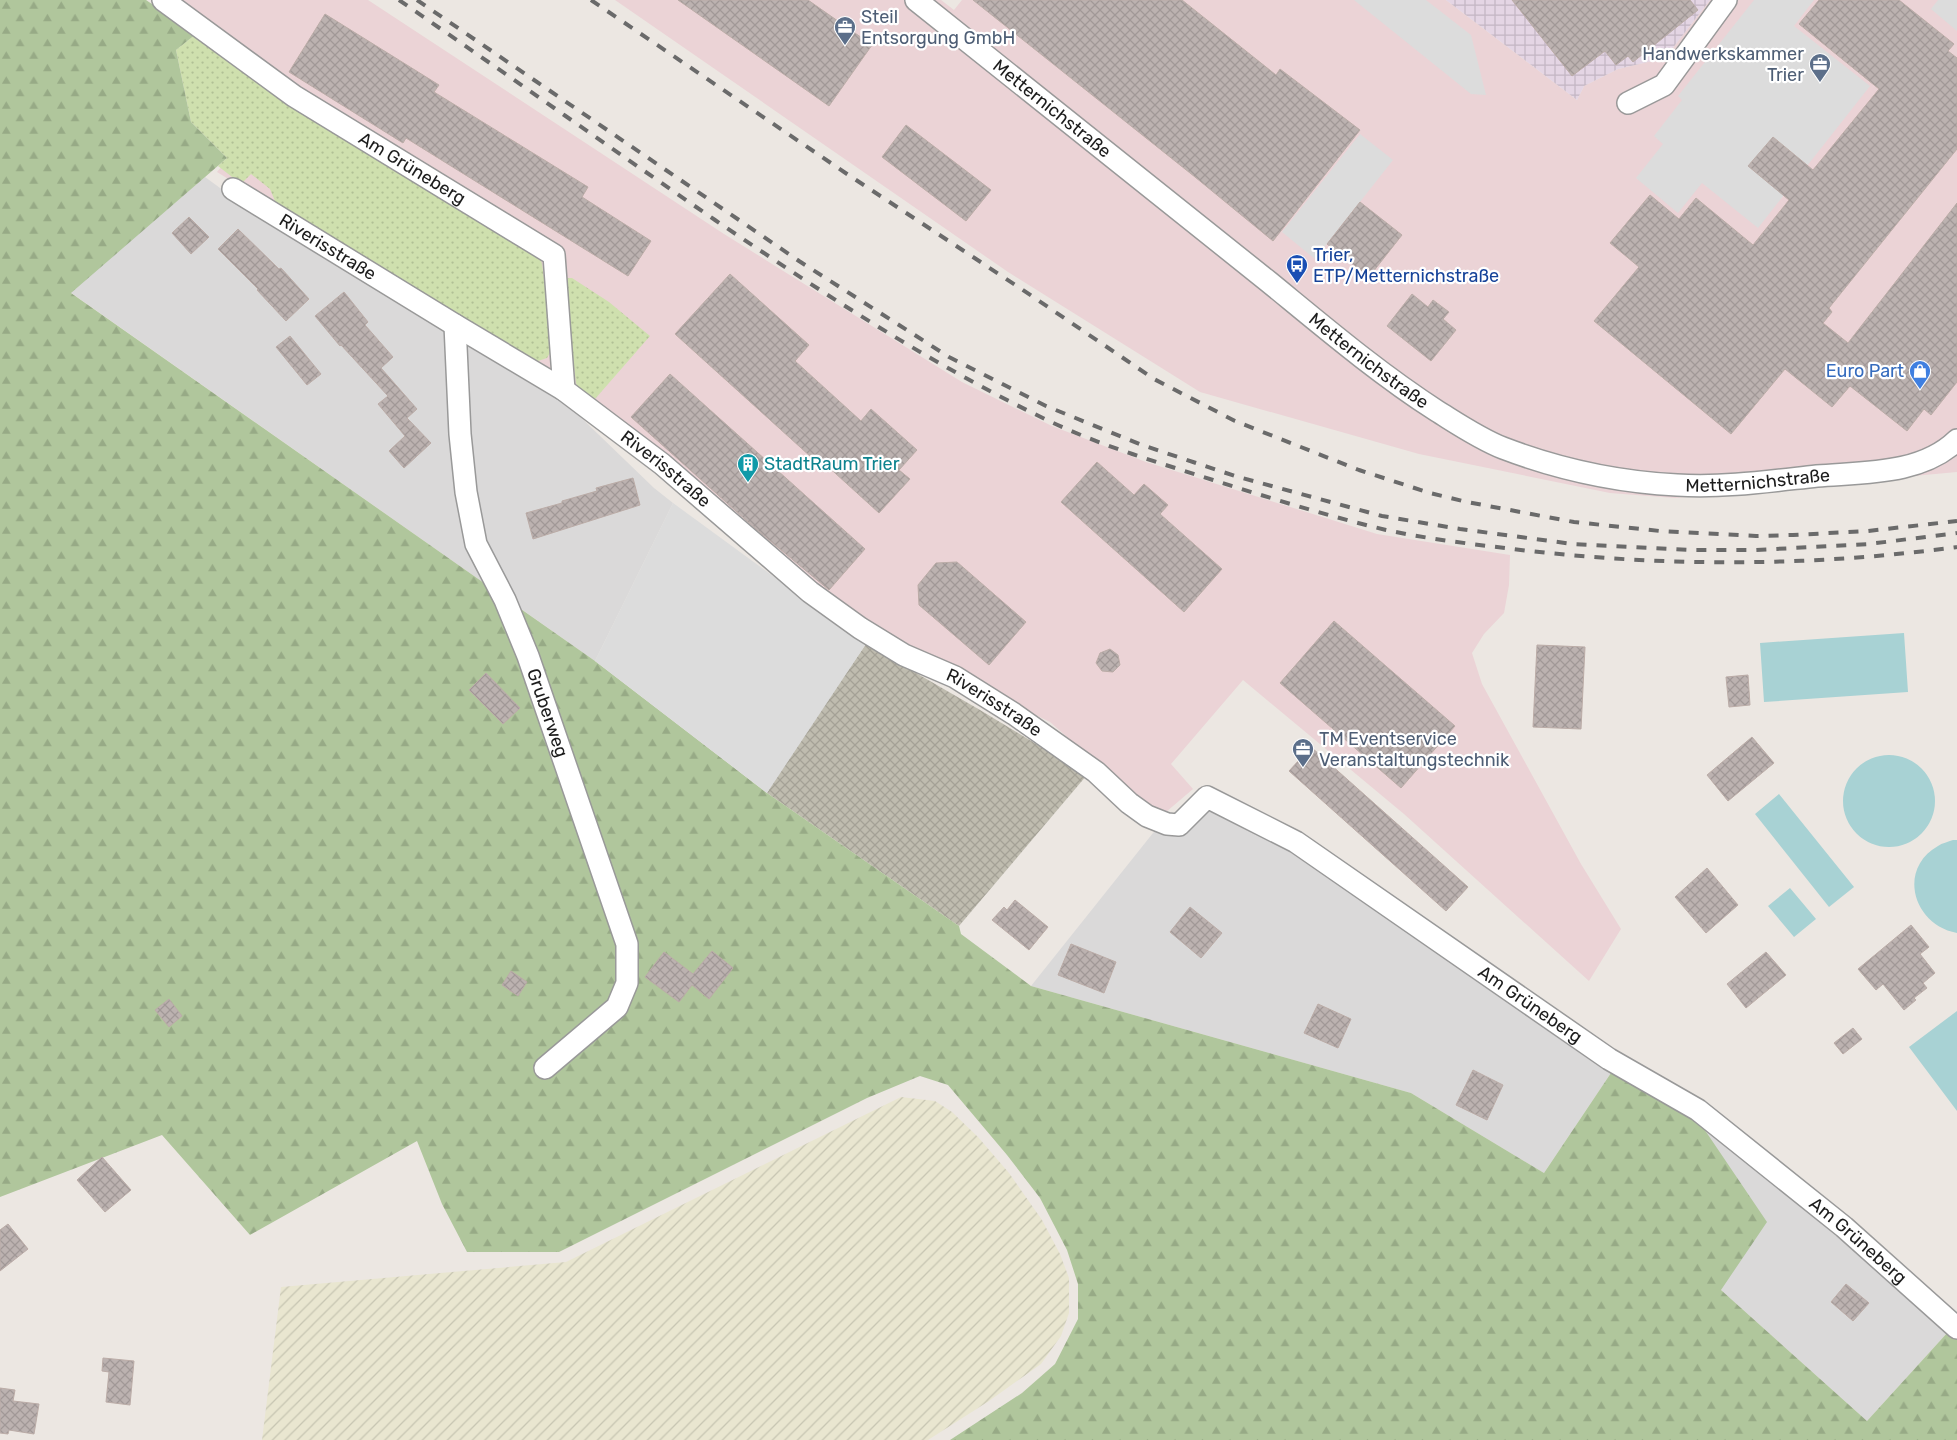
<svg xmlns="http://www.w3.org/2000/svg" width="1957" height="1440" font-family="Rubik,sans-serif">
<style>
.residential{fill:#dad9d9}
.commercial{fill:#ebd3d6}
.industrial{fill:url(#industrial-grid)}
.construction{fill:url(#construction-cross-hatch)}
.farmland{fill:url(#farmland-furrows)}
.grass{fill:url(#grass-dots)}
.forest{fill:url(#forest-firs)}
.parking{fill:#dcdcdc}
.water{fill:#a8d2d4}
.building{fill:url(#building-cross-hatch);stroke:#bbaca7}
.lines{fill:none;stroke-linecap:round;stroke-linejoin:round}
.minor-casing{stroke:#999;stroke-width:24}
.minor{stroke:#fff;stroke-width:21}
.rail{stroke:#6a6a6a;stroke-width:4;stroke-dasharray:10 10;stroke-linecap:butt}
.labels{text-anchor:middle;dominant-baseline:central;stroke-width:4.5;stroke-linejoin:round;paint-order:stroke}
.service-label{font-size:18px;fill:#4e5e75;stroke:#fff;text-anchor:start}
.street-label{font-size:18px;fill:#1c1c1c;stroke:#fff}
.transit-label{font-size:18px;fill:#164399;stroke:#fff;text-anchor:start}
.shop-label{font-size:18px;fill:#366cbe;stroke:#fff;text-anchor:end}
.culture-label{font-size:18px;fill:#0d838f;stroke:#fff;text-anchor:start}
</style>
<defs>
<pattern id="industrial-grid" width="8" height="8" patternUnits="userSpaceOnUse" patternTransform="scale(1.25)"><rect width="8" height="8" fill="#e4d5e4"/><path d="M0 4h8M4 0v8" fill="none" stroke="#c3b6c3"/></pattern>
<pattern id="construction-cross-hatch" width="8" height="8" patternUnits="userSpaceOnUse" patternTransform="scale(1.25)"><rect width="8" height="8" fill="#bfbcaf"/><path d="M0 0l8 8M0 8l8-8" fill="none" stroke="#a4a196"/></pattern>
<pattern id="farmland-furrows" width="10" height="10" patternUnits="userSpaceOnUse" patternTransform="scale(1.25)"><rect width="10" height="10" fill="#e9e6d0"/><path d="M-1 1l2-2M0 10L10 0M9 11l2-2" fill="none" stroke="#c7c5b2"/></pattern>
<pattern id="grass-dots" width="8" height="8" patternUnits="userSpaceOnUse" patternTransform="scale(1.25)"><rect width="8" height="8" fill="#cfe0ae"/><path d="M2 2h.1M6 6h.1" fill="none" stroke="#b1c095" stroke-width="1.8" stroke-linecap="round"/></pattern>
<pattern id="forest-firs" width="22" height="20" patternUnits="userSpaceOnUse" patternTransform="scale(1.25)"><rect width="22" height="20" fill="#b0c69c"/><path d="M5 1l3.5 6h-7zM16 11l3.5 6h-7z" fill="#97aa86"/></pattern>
<pattern id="building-cross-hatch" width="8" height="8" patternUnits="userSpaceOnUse" patternTransform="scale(1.25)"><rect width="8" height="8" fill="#bcb2b0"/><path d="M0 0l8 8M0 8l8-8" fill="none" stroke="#a19897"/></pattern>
</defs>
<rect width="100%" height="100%" fill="#ece7e2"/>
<path class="residential" d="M205 177 257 215 390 299 570 407 654 488 673 503 595 661 70 292Z
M1195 793 1279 842 1613 1070 1544 1173 1411 1093 1031 986 1153 833Z
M1694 1114 1948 1332 1867 1421 1721 1290Z"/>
<path class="commercial" d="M177 0H368L724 234 962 382 1052 426 1146 462 1377 534 1510 555 1509 585 1504 613 1484 634 1472 653 1482 684 1581 864 1621 929 1589 981 1404 814 1243 680 1171 764 1193 789 1159 818 1050 722 903 651 558 383 217 172 229 157Z
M615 0H941L954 10 962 0H1446L1577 100 1584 86 1618 69 1665 58 1710 0H1957V472L1675 498 1610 493 1419 454 1200 392 1008 272Z"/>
<path class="industrial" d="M1446 0H1710L1665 58 1618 69 1584 86 1577 100Z"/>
<path class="construction" d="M866 644 980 710 1087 775 959 926 767 793 779 770Z"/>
<path class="farmland" d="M901 1097 935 1101 952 1112 978 1137 1009 1173 1042 1220 1060 1254 1069 1278V1313L1061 1336 1041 1364 989 1401 928 1440H262L281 1287 566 1262Z"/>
<path class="grass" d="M196 34 539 255 542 264 553 343 551 351 547 358 538 361 528 358 277 206 270 189 251 174 241 184 218 166 227 158 191 122 176 50Z
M568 278H572L609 302 650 336 595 399 578 389 576 383 564 284Z"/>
<path class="forest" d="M0 0H146L196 34 176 50 191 122 227 158 71 293 595 661 767 793 959 926 961 934 1031 986 1411 1093 1544 1173 1613 1070 1694 1114 1767 1222 1721 1290 1867 1421 1948 1332 1957 1340V1440H950L1022 1393 1055 1364 1078 1319V1284L1067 1250 1040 1198 1007 1155 948 1085 920 1076 867 1098 559 1252H467L442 1204 417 1141 250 1235 162 1135 0 1197Z"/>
<path class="parking" d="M1354 0H1426L1471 35 1486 95 1471 94Z
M1754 0H1814L1794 26 1870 86 1758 228 1702 183 1678 213 1636 178 1663 144 1654 136 1682 100 1678 96Z
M1938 0H1957V31L1931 9Z
M1360 134 1393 160 1315 259 1282 232Z
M673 503 866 644 767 793 595 661Z"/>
<path class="water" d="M1904 633 1908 692 1764 702 1760 643Z
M1843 801a46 46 0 1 1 92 0a46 46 0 1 1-92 0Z
M1779 794 1854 887 1829 907 1755 814Z
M1953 840H1957V933C1913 925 1897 869 1938 846 1942 843 1948 842 1953 840Z
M1790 888 1816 919 1794 937 1768 906Z
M1957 1011V1111L1909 1047Z"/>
<path class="building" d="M678 0H808L872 45 829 106Z
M973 0H1182L1276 75 1280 69 1360 130 1273 241 1195 177Z
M1512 0H1690L1698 10 1633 62 1628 56 1616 65 1605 51 1572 76Z
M1819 0H1899L1954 44 1948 51 1957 58V149L1829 308 1832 312 1823 323 1848 343 1957 203V382L1931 415 1924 409 1907 431 1850 386 1832 407 1785 369 1731 434 1594 321 1639 267 1610 243 1650 195 1679 219 1696 198 1753 245 1789 200 1748 166 1773 137 1813 170 1879 89 1799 24Z
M325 14 439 85 434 92 588 187 582 197 651 241 628 276 406 138 403 143 289 72Z
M906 125 991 190 966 221 882 157Z
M1360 202 1402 235 1369 277 1327 244Z
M189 217 209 237 191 254 172 233Z
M238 229 279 269 281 268 309 299 286 321 257 290 258 289 218 249Z
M730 274 809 345 795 361 861 421 871 409 917 450 899 470 910 479 879 513 824 463 821 466 675 334Z
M344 292 368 322 365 325 393 357 381 368 417 409 407 418 431 443 404 468 389 451 405 436 378 404 388 396 341 345 340 346 315 316Z
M1412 294 1428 307 1433 300 1449 312 1443 319 1456 330 1431 361 1387 326Z
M290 336 321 374 307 385 276 347Z
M670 374 865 549 829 590 756 529 631 417Z
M1097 462 1134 495 1144 484 1168 505 1160 514 1222 569 1184 612 1061 502Z
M633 478 640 505 533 539 526 513 562 503V501L597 491 596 488Z
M957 562 1026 622 989 665 919 605 918 585 936 563Z
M1334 621 1455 726 1401 788 1280 683Z
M1537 645 1585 647 1581 729 1533 727Z
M1110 649 1118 655 1120 665 1113 672 1102 671 1096 663 1100 653Z
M486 673 520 708 503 724 469 690Z
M1748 675 1750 705 1729 707 1726 677Z
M1752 737 1774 763 1728 801 1707 775Z
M1311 747 1468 887 1446 911 1289 771Z
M1707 868 1738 905 1706 933 1675 897Z
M1015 900 1048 927 1029 950 992 920 1004 907 1007 910Z
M1190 907 1222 933 1201 958 1170 932Z
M1911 925 1929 947 1920 954 1935 973 1923 983 1927 988 1914 998 1916 1000 1904 1010 1883 984 1876 990 1858 969Z
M1071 944 1116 962 1104 993 1058 975Z
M712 951 733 968 709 999 692 985 679 1002 645 977 664 952 693 974Z
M1766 952 1786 975 1746 1008 1727 984Z
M511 971 527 982 518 996 502 985Z
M169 999 182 1016 169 1027 155 1010Z
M1318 1004 1351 1019 1338 1048 1304 1033Z
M1853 1028 1862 1039 1843 1054 1834 1043Z
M1473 1070 1503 1085 1487 1120 1456 1105Z
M102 1157 131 1190 105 1212 77 1180Z
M8 1224 28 1249 0 1271V1230Z
M1846 1284 1869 1303 1853 1321 1831 1302Z
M103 1358 134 1361 130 1405 106 1402 109 1372 102 1371Z
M0 1388 15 1390 13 1401 39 1404 34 1434 9 1430 8 1434 0 1433Z"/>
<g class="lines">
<g class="minor-casing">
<g id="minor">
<path id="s1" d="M163 0 294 96 554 255 564 390"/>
<path id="s2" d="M916 0 1269 282C1324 327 1378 373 1437 411 1458 424 1480 439 1503 448 1558 469 1619 482 1677 485 1723 488 1771 481 1817 476 1863 472 1921 475 1957 440"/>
<path d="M1628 103 1664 85 1726 0"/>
<path id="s3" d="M233 189 455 325 564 390 662 464 810 592 860 628 904 655 955 677 1014 714 1096 772 1129 803 1147 816 1167 824 1179 825 1207 797 1296 842 1609 1059 1698 1110 1844 1227 1957 1328"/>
<path id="s4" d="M455 325 460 434 466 492 476 544 505 600 528 656 627 944V983L617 1007 545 1068"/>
</g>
</g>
<use href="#minor" class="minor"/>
<path class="rail" d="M399 0C505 73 609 147 715 220 821 292 929 363 1045 419 1098 445 1157 462 1213 480 1270 498 1328 516 1386 530 1428 539 1471 544 1513 549 1660 567 1810 567 1957 547
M417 0 799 261 949 357 1046 406 1142 445 1235 476 1382 516 1460 529 1573 544 1692 550H1756L1869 544 1957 533
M591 0 847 174 1020 288 1154 379 1235 421 1359 470 1430 493 1467 502 1574 522 1660 531 1756 536 1793 535 1868 531 1957 521"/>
</g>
<defs>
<g id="office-pin" transform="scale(1.125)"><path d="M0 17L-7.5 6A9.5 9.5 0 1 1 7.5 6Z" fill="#5c6f8a" stroke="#fff"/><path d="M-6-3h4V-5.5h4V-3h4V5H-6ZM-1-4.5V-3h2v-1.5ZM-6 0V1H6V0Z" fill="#fff"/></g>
<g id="bus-pin" transform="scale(1.125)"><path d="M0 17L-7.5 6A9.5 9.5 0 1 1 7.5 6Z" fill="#1a4fb4" stroke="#fff"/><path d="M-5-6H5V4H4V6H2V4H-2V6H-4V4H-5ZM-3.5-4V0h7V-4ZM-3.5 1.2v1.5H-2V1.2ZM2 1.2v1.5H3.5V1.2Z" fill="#fff"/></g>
<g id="shop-pin" transform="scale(1.125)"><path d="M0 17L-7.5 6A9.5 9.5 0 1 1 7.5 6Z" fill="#3f7fe0" stroke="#fff"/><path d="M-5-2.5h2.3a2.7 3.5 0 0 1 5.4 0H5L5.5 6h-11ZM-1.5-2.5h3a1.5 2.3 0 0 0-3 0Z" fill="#fff"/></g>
<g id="building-pin" transform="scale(1.125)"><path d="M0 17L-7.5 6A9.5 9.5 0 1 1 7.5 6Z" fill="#0f9aa8" stroke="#fff"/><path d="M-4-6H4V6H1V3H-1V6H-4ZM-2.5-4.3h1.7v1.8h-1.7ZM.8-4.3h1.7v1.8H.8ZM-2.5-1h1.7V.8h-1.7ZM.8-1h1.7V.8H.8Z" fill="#fff"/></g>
</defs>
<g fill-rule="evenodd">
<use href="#office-pin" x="845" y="27"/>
<use href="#office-pin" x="1820" y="64"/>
<use href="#bus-pin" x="1297" y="265"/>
<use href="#shop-pin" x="1920" y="371"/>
<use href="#building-pin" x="748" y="464"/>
<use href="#office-pin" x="1303" y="749"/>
</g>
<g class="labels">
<g class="service-label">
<text x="861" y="17">Steil<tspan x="861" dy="21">Entsorgung GmbH</tspan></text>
<text x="1804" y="54" text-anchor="end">Handwerkskammer<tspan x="1804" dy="21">Trier</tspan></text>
<text x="1319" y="739">TM Eventservice<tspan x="1319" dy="21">Veranstaltungstechnik</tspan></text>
</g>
<g class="street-label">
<text stroke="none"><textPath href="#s2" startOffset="174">Metternichstraße</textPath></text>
<text stroke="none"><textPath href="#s1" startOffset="301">Am Grüneberg</textPath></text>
<text stroke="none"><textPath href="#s3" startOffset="111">Riverisstraße</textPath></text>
<text stroke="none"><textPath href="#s2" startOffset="579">Metternichstraße</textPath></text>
<text stroke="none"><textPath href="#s3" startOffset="516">Riverisstraße</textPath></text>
<text stroke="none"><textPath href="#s2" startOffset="999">Metternichstraße</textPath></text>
<text stroke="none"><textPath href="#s3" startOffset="921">Riverisstraße</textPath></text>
<text stroke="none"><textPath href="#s4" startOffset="404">Gruberweg</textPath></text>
<text stroke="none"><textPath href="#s3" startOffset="1570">Am Grüneberg</textPath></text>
<text stroke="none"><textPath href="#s3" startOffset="1975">Am Grüneberg</textPath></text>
</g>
<g class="transit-label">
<text x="1313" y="255">Trier,<tspan x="1313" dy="21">ETP/Metternichstraße</tspan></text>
</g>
<g class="shop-label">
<text x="1904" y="371">Euro Part</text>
</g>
<g class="culture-label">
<text x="764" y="464">StadtRaum Trier</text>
</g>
</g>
</svg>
